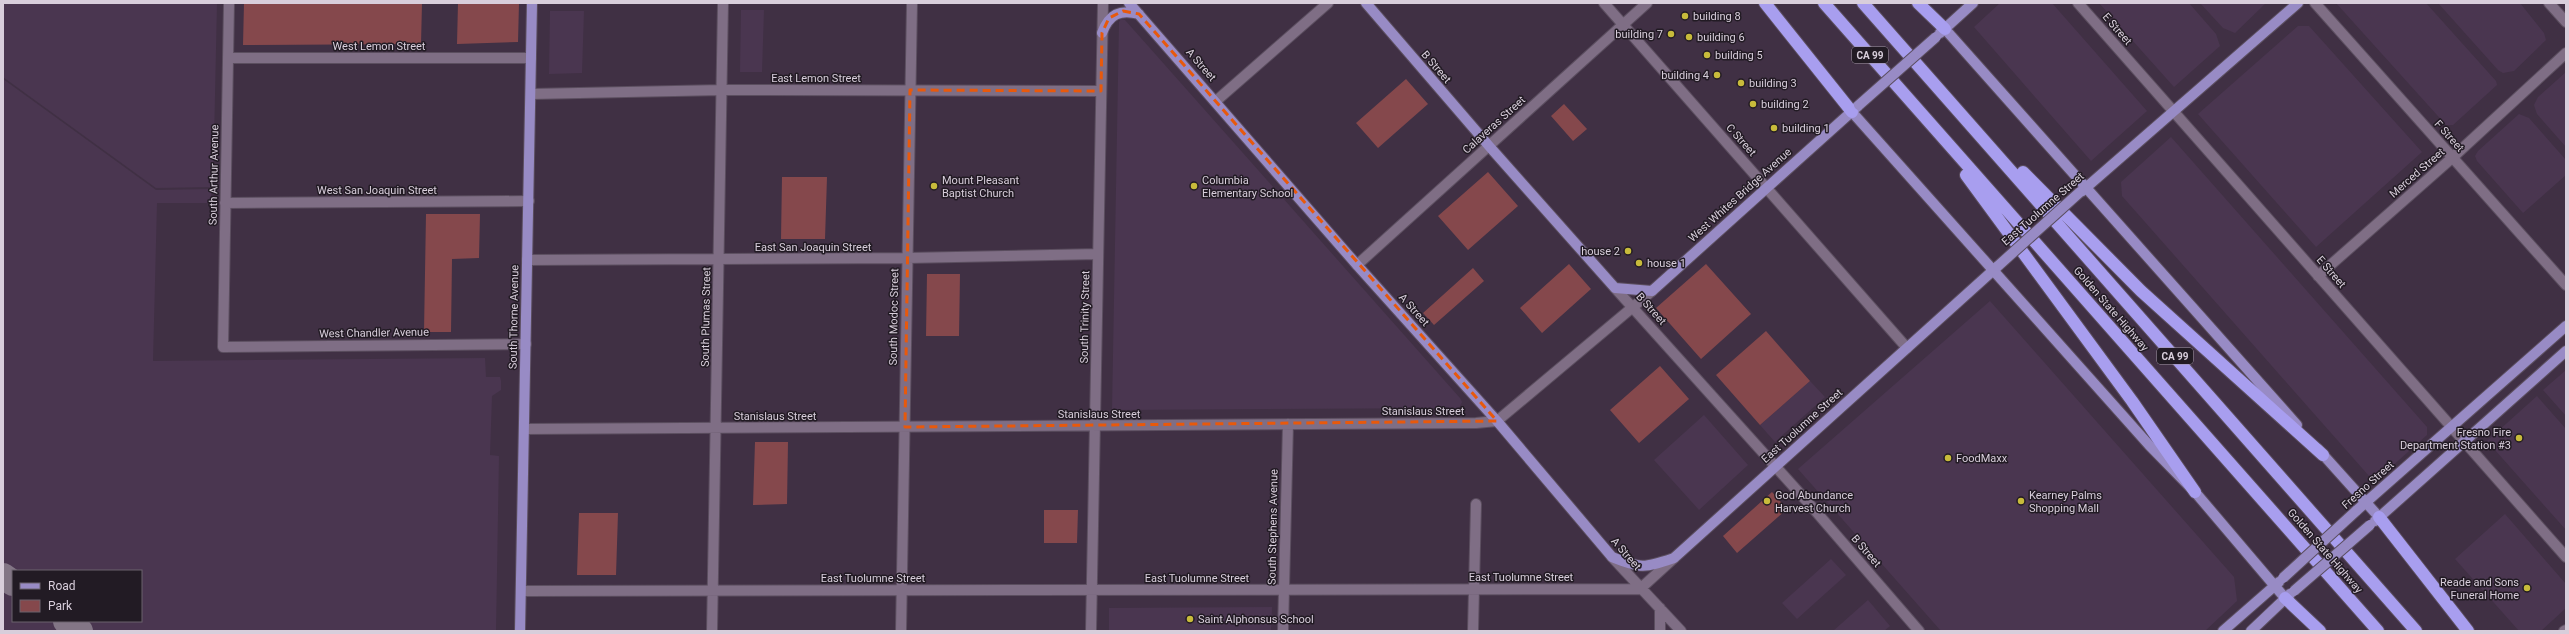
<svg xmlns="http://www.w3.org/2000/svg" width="2569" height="634" font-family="Roboto,sans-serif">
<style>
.built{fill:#4a3650;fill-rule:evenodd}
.green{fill:#85484c}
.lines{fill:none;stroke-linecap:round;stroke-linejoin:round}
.taxiway{stroke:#837686;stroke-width:26}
.minor-casing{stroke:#5b4e5f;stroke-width:12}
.major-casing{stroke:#5b4e5f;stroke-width:12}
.highway-casing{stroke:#5b4e5f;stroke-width:14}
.minor{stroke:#7f6e85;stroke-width:10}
.major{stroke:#988bc5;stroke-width:10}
.highway{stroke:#a89eef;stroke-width:12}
.major-bridge-casing{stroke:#5b4e5f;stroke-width:12;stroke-linecap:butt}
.major-bridge{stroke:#988bc5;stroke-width:10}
.marked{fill:none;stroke:#e8590c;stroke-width:3;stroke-dasharray:8 5;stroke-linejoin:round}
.poi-dot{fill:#c8bb3b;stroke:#221b24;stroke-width:1.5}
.labels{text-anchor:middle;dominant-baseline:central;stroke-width:3;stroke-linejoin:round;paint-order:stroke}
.shield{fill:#221b24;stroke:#a198a4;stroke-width:1}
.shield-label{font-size:10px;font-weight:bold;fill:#d8cedb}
.poi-label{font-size:11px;fill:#d8cedb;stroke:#221b24;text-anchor:start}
.street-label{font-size:11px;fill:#d8cedb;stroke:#221b24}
</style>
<rect width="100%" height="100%" fill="#403044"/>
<path class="built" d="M3 3H217L213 187 156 188 3 77Z
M2000 3H2052L2147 111 2091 161 1974 27Z
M2099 3H2189L2216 34 2220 46 2174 87Z
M2200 3H2266L2235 33 2223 28Z
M2336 3H2426L2496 81 2497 85 2453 125H2446Z
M2438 3H2520L2544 33 2546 40 2514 71 2503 73 2498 70Z
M741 10H764L762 72H740Z
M550 11H584L582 73 549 74Z
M1121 19 1125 20 1460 398 1462 402 1459 408 1112 410 1119 22Z
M2298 26H2309L2422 152 2316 247 2198 114Z
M2566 72V147L2537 114 2534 105 2538 97Z
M3 79 156 190 211 189V203H157L153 361 485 358 486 377H500L501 381V390L492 396 490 455 499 456 496 631H3ZM13 571H141V621H13Z
M2519 114 2529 118 2566 160V175L2523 213 2477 161 2475 156 2478 151Z
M2171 137 2427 427V435L2380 477 2369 476 2122 196 2121 182Z
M1990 301 2234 577 2237 601 2205 631H1941L1798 469Z
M2566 370V416L2543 390Z
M1810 381 1825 397 1775 442 1760 425Z
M2537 396 2566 429V530L2487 441Z
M1704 415 1748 465 1699 510 1654 460Z
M2505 514 2566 584V608L2541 631H2519L2455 559Z
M1831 559 1846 575 1797 619 1782 603Z
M1868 600 1890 626 1884 631H1833Z
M1272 607 1271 631H1109V608Z"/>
<path class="green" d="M244 3H422L421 44 243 45Z
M458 3H519L518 42 457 44Z
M1406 79 1428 104 1378 148 1356 123Z
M1564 104 1587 129 1573 141 1551 116Z
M1488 172 1518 206 1468 250 1438 216Z
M782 177H827L825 239H781Z
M426 214H480L479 258 452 259 451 332H424Z
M1569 264 1591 289 1542 333 1520 308Z
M1706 264 1751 314 1701 359 1656 308Z
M1473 268 1484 281 1434 325 1423 313Z
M927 274H960L959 336H926Z
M1766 331 1810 381 1760 425 1716 375Z
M1660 366 1689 399 1639 443 1610 410Z
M755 442H788L787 504 753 505Z
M1772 492 1787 509 1737 553 1723 536Z
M1044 510H1078L1077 543H1044Z
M579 513H618L616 575H577Z"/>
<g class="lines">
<path class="taxiway" d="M3 576 13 583
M66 621 80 631"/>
<g class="minor-casing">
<path id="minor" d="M229 3 223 347 526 344
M1604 3 1907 348
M2078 3 2566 557
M2315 3 2566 285
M2549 3 2566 22
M228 58H531
M531 94 722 90 1101 91
M1216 101 1328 3
M225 203 529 201
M527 260 907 258 1098 254
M1357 265 1647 3
M2318 276 2452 158 2566 53
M1615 288 1812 507 1919 631
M524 429 1476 423 1497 421 1652 291
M1612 557 1681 631
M521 591 1640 589 1674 558
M712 631 723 3
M901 631 912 3
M1091 631 1103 3
M1283 631 1288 424
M1473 631 1476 504
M1660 631V608
M2564 631 2566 630"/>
</g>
<g class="major-casing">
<path id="major" d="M1129 3 1357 265 1497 421 1612 557C1642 569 1644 568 1674 558L1998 266
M1366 3 1489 146 1615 288 1652 291 1858 106
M1945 29 2297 425
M1102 33C1109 14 1120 9 1139 14
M1940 33 1973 3
M1852 112 2149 445 2195 492 2285 598
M2081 192 2298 3
M2318 449 2379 517
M2356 511 2566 326
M2375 521 2566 351
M520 631 532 3
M2223 631 2279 582
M2251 631 2290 594"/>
</g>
<g class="highway-casing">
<path id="highway" d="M1765 3 1852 112
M1824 3 2378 631
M1863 3 2416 631
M1918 3 1945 29
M2023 172 2141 291 2323 455
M1966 175 2132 401 2195 492
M2379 517 2468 631
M2285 598 2320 631"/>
</g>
<use href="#minor" class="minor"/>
<use href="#major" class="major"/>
<use href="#highway" class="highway"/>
<g class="major-bridge-casing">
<path id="major-bridge" d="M1859 105 1936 37
M1998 266 2080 192
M2283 578 2356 511
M2294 591 2370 525"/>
</g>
<use href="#major-bridge" class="major-bridge"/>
</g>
<path class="marked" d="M1123 11 1139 14 1497 421 905 427 910 90 1101 91 1102 33 1109 18Z"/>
<g class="poi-dot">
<circle cx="1685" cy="16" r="4"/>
<circle cx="1671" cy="34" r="4"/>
<circle cx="1689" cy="37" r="4"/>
<circle cx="1707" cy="55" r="4"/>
<circle cx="1717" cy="75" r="4"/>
<circle cx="1741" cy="83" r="4"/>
<circle cx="1753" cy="104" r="4"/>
<circle cx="1774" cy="128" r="4"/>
<circle cx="934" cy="186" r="4"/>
<circle cx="1194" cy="186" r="4"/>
<circle cx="1628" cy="251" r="4"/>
<circle cx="1639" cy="263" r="4"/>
<circle cx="2519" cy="438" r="4"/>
<circle cx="1948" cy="458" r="4"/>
<circle cx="1767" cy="501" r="4"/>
<circle cx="2021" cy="501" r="4"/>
<circle cx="2527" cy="588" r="4"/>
<circle cx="1190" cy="619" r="4"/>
</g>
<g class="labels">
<g class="shield">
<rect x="1852" y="47" width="36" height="16" rx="3"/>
<rect x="2157" y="348" width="36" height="16" rx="3"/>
</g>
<g class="shield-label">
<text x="1870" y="55">CA 99</text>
<text x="2175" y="356">CA 99</text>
</g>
<g class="poi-label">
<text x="1693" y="16">building 8</text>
<text x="1663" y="34" text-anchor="end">building 7</text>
<text x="1697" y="37">building 6</text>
<text x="1715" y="55">building 5</text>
<text x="1709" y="75" text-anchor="end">building 4</text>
<text x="1749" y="83">building 3</text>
<text x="1761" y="104">building 2</text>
<text x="1782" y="128">building 1</text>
<text x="942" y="180">Mount Pleasant<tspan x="942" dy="13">Baptist Church</tspan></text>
<text x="1202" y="180">Columbia<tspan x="1202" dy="13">Elementary School</tspan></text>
<text x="1620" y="251" text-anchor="end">house 2</text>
<text x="1647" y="263">house 1</text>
<text x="2511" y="432" text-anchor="end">Fresno Fire<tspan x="2511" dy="13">Department Station #3</tspan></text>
<text x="1956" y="458">FoodMaxx</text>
<text x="1775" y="495">God Abundance<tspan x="1775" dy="13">Harvest Church</tspan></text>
<text x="2029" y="495">Kearney Palms<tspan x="2029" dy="13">Shopping Mall</tspan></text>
<text x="2519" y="582" text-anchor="end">Reade and Sons<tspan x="2519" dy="13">Funeral Home</tspan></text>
<text x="1198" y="619">Saint Alphonsus School</text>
</g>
<g class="street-label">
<text transform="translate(2117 29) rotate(49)">E Street</text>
<text x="379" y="46">West Lemon Street</text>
<text transform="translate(1201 65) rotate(49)">A Street</text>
<text transform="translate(1436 67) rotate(49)">B Street</text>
<text x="816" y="78">East Lemon Street</text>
<text transform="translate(1494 125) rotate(-42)">Calaveras Street</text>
<text transform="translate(2449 136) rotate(48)">F Street</text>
<text transform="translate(1741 140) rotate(48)">C Street</text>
<text transform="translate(2417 173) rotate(-41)">Merced Street</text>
<text transform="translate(214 175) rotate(-89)">South Arthur Avenue</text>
<text x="377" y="190">West San Joaquin Street</text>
<text transform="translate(1740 195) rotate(-42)">West Whites Bridge Avenue</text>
<text transform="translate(2043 209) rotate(-41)">East Tuolumne Street</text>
<text x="813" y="247">East San Joaquin Street</text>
<text transform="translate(2331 272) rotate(49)">E Street</text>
<text transform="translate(1651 309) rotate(48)">B Street</text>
<text transform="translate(2111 309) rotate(49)">Golden State Highway</text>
<text transform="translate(1414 310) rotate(48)">A Street</text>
<text transform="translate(514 317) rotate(-89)">South Thorne Avenue</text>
<text transform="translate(706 317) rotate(-89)">South Plumas Street</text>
<text transform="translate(894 317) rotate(-89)">South Modoc Street</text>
<text transform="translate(1085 317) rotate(-89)">South Trinity Street</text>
<text transform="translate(374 333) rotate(-1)">West Chandler Avenue</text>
<text x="1423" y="411">Stanislaus Street</text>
<text x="1099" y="414">Stanislaus Street</text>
<text x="775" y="416">Stanislaus Street</text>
<text transform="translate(1802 426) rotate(-42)">East Tuolumne Street</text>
<text transform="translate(2368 485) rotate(-42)">Fresno Street</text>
<text transform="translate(1273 527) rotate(-89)">South Stephens Avenue</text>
<text transform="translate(1866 551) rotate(49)">B Street</text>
<text transform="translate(2325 551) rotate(49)">Golden State Highway</text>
<text transform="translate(1626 554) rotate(49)">A Street</text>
<text x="1521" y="577">East Tuolumne Street</text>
<text x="873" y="578">East Tuolumne Street</text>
<text x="1197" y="578">East Tuolumne Street</text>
</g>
</g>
<rect width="2569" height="634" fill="none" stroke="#d8cedb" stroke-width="8"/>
<rect x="12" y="570" width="130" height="52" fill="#221b24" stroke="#6b636d"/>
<rect x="20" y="583" width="20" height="6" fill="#988bc5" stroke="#6b636d"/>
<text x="48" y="590" font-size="12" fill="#d8cedb">Road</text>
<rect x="20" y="600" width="20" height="12" fill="#85484c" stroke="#6b636d"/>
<text x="48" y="610" font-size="12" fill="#d8cedb">Park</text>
</svg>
